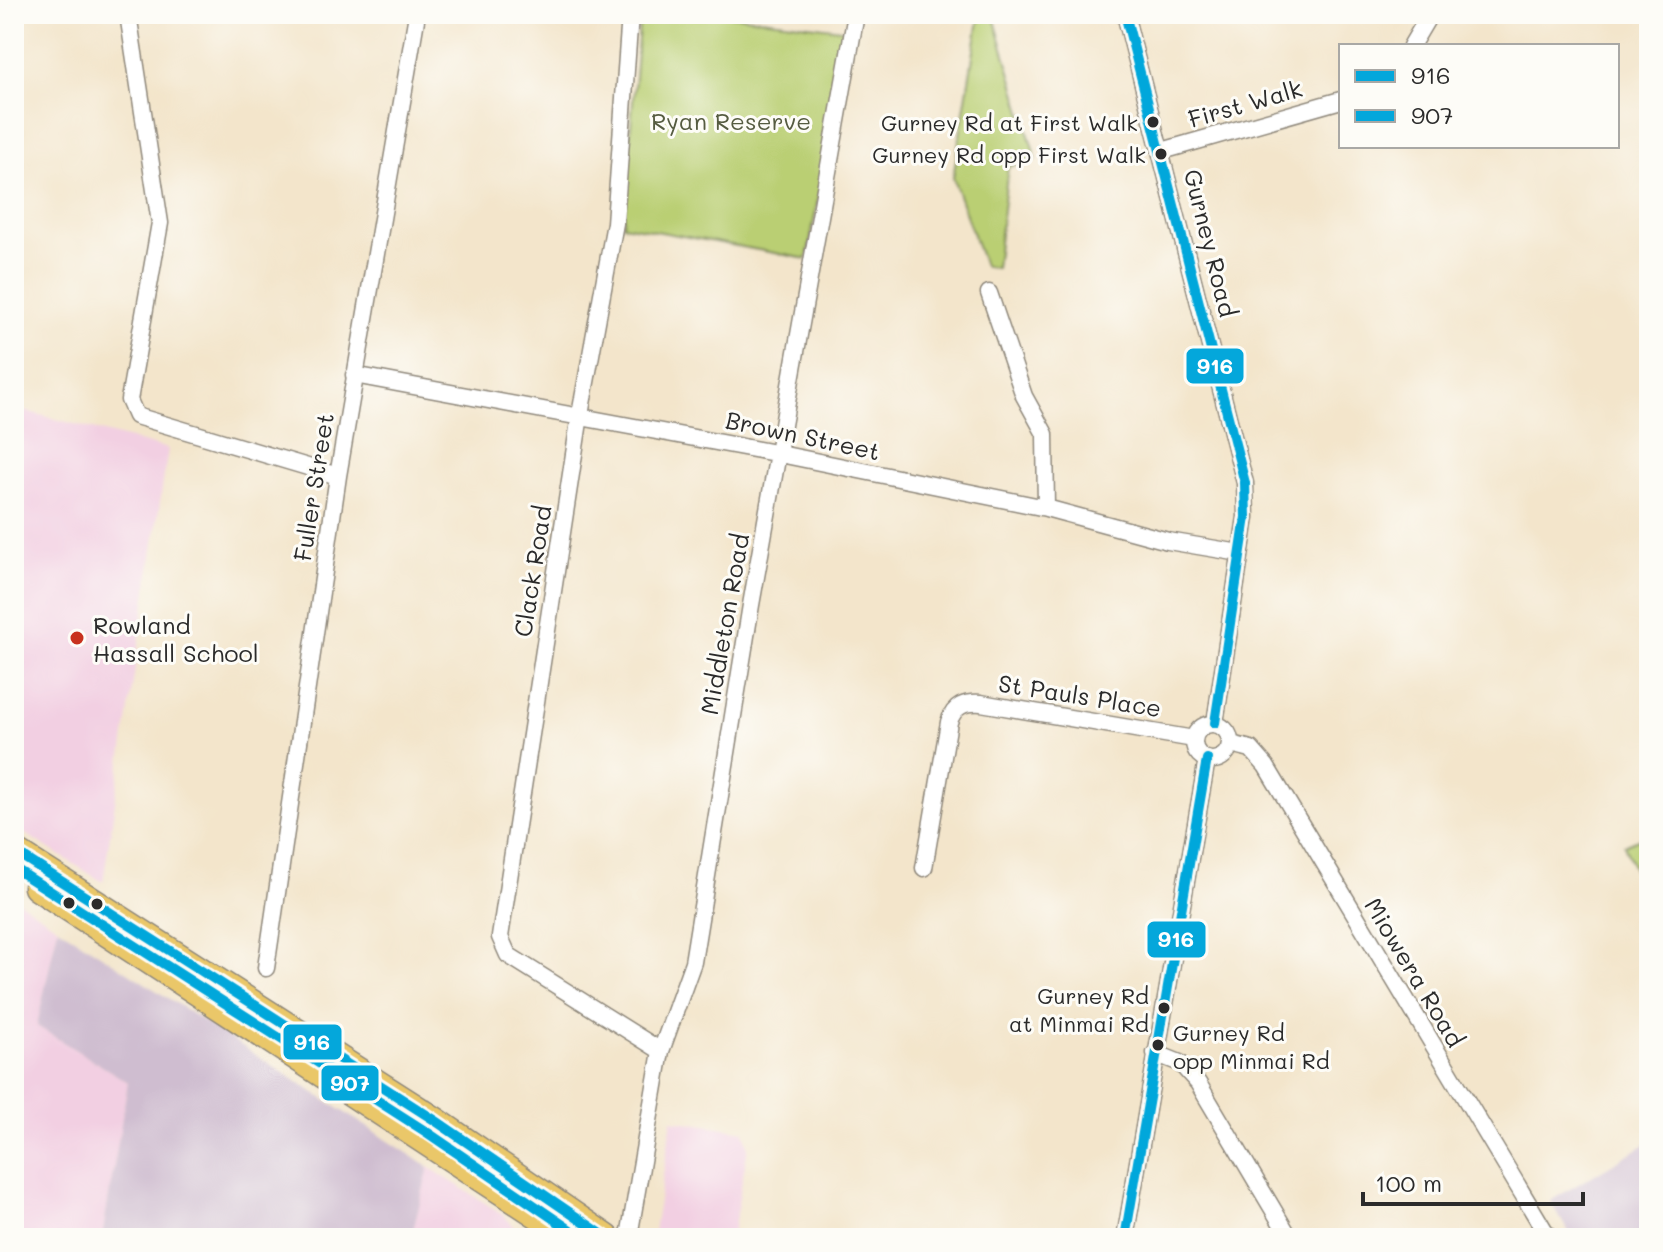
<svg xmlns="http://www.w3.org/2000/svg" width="1663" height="1252" font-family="Mali,sans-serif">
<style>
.built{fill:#f2cfe2}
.industrial{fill:#cfbdd0}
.green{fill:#bacf73;stroke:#727d4f;stroke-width:2}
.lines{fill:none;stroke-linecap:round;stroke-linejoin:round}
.street-casing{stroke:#8f887b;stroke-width:19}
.primary-casing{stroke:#8f887b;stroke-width:29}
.street{stroke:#fff;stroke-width:16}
.primary{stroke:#eac769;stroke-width:26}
.bus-1-casing{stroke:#fdfcf7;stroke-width:16}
.bus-2-casing{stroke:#fdfcf7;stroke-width:16}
.bus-1{stroke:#04a7db;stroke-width:10}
.bus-2{stroke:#04a7db;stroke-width:10}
.bus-dot{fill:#2b2b2b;stroke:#fdfcf7;stroke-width:3}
.poi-dot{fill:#c8321e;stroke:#fdfcf7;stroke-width:3}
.labels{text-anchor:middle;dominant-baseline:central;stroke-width:6;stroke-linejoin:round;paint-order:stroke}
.bus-label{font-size:22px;fill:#2b2b2b;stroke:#fdfcf7;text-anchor:end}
.street-label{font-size:24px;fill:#2b2b2b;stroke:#fdfcf7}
.park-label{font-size:24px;fill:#565c41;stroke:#fdfcf7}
.poi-label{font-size:24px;fill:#2b2b2b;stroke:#fdfcf7;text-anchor:start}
.line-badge{stroke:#fdfcf7;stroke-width:3}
.badge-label{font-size:22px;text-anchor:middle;font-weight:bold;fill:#fff}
</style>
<rect width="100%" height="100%" fill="#fdfcf7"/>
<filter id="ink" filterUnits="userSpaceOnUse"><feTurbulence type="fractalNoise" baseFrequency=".0125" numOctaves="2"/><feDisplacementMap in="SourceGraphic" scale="16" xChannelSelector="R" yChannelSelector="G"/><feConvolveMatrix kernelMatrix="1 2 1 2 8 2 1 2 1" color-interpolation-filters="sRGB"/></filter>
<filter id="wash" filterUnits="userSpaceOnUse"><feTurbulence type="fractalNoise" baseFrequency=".006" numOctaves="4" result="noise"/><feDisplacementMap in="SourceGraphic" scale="32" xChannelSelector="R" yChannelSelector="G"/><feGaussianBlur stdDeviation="1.8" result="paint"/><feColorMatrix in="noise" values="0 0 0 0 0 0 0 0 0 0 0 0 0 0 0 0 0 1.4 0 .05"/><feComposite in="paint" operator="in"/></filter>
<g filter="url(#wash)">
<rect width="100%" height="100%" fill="#f3e5cb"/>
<path class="built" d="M14 408 168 449 103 882 14 827Z
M14 898 58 927 37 1026 128 1082 102 1238H14Z
M672 1120 744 1131 748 1147 732 1238H653Z
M429 1167 502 1214 526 1238H411Z"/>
<path class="industrial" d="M58 927 429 1167 411 1238H102L128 1082 37 1026Z
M1649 1142V1238H1572L1550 1201Z"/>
<path class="green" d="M640 14H721L849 30 807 259 623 225Z
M980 14H993L1036 159 1008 167 996 268 984 266 953 178Z
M1649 834V901L1648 902 1624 845Z"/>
</g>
<g filter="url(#ink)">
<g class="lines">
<g class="street-casing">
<path id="street" d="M128 14 160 223 129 400 136 416 338 476
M630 14 615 223 580 415 500 937 508 955 661 1051
M1125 14 1245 483 1246 517 1215 723
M1411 46 1430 14
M1162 151 1341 100
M989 293 1024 396 1045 434 1046 508
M354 375 770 452 1046 508 1168 541 1240 553
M1194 742a18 18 0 1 1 36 0a18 18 0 1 1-36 0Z
M1231 744 1251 749 1266 766 1549 1238
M924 868 949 722C954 706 964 702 981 703L1194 739
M266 968 338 476 417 14
M1155 1053 1180 1063 1198 1083 1290 1238
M626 1238 630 1231 661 1051 693 962 751 605 856 14
M1125 1238 1207 759"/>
</g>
<g class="primary-casing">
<path id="primary" d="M14 851 436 1121 607 1238
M37 887 573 1238"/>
</g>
<use href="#street" class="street"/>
<use href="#primary" class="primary"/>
<g class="bus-1-casing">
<path id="bus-1" d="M1125 14 1245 483 1246 517 1215 723
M14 851 436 1121 607 1238
M1125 1238 1207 759"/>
</g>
<g class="bus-2-casing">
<path id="bus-2" d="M14 868 428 1133 582 1238"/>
</g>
<use href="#bus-1" class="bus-1"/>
<use href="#bus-2" class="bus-2"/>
</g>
</g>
<g class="bus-dot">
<circle cx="1153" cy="122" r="7"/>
<circle cx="1161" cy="154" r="7"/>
<circle cx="69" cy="903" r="7"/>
<circle cx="97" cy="904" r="7"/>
<circle cx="1164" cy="1008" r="7"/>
<circle cx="1158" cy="1045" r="7"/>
</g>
<circle class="poi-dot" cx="77" cy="638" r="8"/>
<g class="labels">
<g class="bus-label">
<text x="1138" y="122">Gurney Rd at First Walk</text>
<text x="1146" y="154">Gurney Rd opp First Walk</text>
<text x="1149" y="995">Gurney Rd<tspan x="1149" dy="28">at Minmai Rd</tspan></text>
<text x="1173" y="1032" text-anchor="start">Gurney Rd<tspan x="1173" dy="28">opp Minmai Rd</tspan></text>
</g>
<g class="street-label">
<text transform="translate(1245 103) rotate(-16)">First Walk</text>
<text transform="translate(1211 243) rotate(76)">Gurney Road</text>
<text transform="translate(803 435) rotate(12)">Brown Street</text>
<text transform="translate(313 487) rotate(-81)">Fuller Street</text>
<text transform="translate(532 571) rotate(-81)">Clack Road</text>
<text transform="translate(724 624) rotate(-80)">Middleton Road</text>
<text transform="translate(1080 695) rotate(9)">St Pauls Place</text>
<text transform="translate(1415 972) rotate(59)">Miowera Road</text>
</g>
<g class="park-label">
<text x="731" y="120">Ryan Reserve</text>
</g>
<g class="poi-label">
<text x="93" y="624">Rowland<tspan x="93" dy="28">Hassall School</tspan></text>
</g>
</g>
<g class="line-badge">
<rect x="1185" y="347" width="60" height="38" rx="8" fill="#04a7db"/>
<rect x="1146" y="920" width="61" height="39" rx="8" fill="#04a7db"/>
<rect x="282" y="1023" width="61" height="38" rx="8" fill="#04a7db"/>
<rect x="320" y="1064" width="60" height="38" rx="8" fill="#04a7db"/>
</g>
<g class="badge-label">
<text x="1215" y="374">916</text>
<text x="1176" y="947">916</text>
<text x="312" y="1050">916</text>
<text x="350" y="1091">907</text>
</g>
<rect width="1663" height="1252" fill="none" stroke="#fdfcf7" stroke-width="48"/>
<rect x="1339" y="44" width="280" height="104" fill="#fdfcf7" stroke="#a9a8a5" stroke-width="2"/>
<rect x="1355" y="70" width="40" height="12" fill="#04a7db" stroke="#a9a8a5" stroke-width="2"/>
<text x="1411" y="84" font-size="24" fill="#2b2b2b">916</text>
<rect x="1355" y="110" width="40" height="12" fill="#04a7db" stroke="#a9a8a5" stroke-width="2"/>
<text x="1411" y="124" font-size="24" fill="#2b2b2b">907</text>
<path d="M1363 1192v12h220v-12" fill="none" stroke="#2b2b2b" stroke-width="4"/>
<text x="1375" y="1192" font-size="24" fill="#2b2b2b" stroke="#fdfcf7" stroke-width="6" paint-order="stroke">100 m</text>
</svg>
